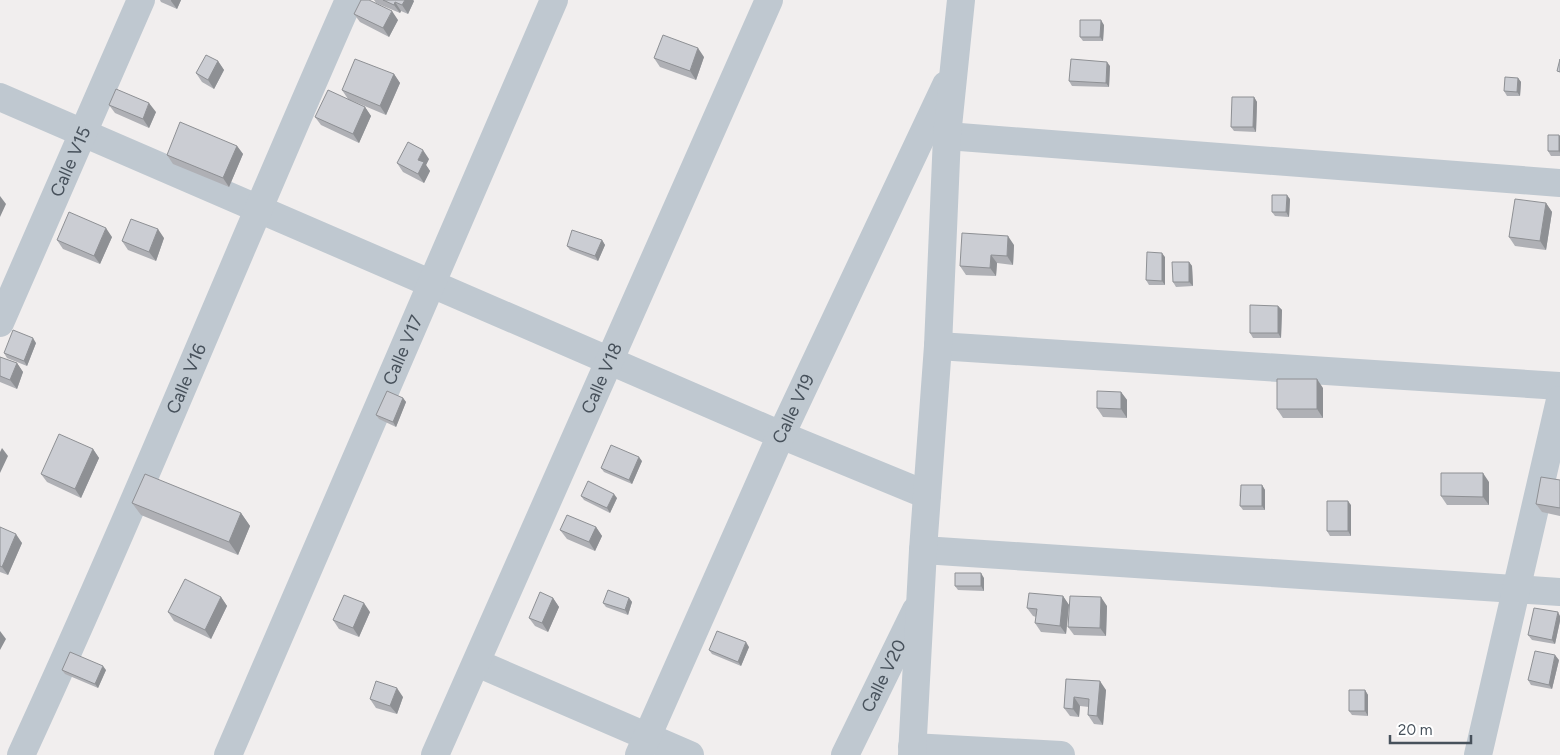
<svg xmlns="http://www.w3.org/2000/svg" width="1560" height="755" font-family="Figtree,sans-serif">
<style>
.lines{fill:none;stroke-linecap:round;stroke-linejoin:round}
.street{stroke:#bfc8d0;stroke-width:28}
.wall{fill:#afb0b5}
.shaded-wall{fill:#8e9094}
.building{fill:#cbcdd3;stroke:#8e9094}
.labels{text-anchor:middle;dominant-baseline:central;stroke-width:5;stroke-linejoin:round;paint-order:stroke}
.street-label{font-size:18px;fill:#47515b;stroke:#fff}
</style>
<rect width="100%" height="100%" fill="#f1eeee"/>
<g class="lines">
<g class="street">
<path d="M0 97 781 435 927 495"/>
<path d="M947 136 1560 183"/>
<path id="s1" d="M0 323 141 0"/>
<path d="M938 346 1560 386"/>
<path d="M923 550 1560 592"/>
<path d="M477 663 690 755"/>
<path d="M912 747 1061 755"/>
<path id="s2" d="M21 755C136 506 238 251 349 0"/>
<path id="s3" d="M228 755 554 0"/>
<path id="s4" d="M435 755 769 0"/>
<path id="s5" d="M639 755 781 435 946 85"/>
<path id="s6" d="M845 755 916 610"/>
<path d="M912 755 923 550 938 346 947 136 961 0"/>
<path d="M1478 755 1560 400"/>
</g>
</g>
<path class="wall" d="M160 0H181L177 9 161 2Z
M374 0H413L414 1 408 14 401 11 400 13 376 3Z
M354 14 398 20 389 37 360 22Z
M1104 25 1103 41H1083L1080 37Z
M704 57 696 80 660 67 654 58Z
M218 61 224 70 214 89 202 82 196 73Z
M1110 66 1109 87 1072 86 1069 81Z
M394 74 400 83 386 115 348 99 365 107 371 116 359 143 321 125 315 117 348 99 342 90Z
M1518 78 1521 82 1520 96H1507L1504 91Z
M1254 97 1257 102 1256 132 1234 131 1231 127Z
M109 105 156 112 149 128 115 113Z
M1560 136V156H1551L1548 151Z
M237 146 243 154 229 187 173 164 167 155Z
M429 159 426 165 430 171 424 183 403 172 397 163Z
M1290 199 1289 217 1275 216 1272 212Z
M1546 203 1552 212 1546 250 1515 246 1509 237Z
M112 237 100 264 63 249 57 240Z
M164 238 156 261 128 250 122 241Z
M602 240 605 245 598 261 570 250 567 246Z
M1014 245 1013 265 997 263 996 276 966 275 960 266Z
M1165 257V285H1149L1146 280Z
M1189 262 1192 266 1193 286 1176 287 1173 282Z
M1278 306 1282 310 1281 338H1253L1250 333Z
M36 343 27 366 7 358 4 353Z
M0 357 17 363 23 372 17 389 0 382Z
M1323 388V418H1283L1277 409Z
M1121 392 1127 400V418L1103 417 1097 408Z
M403 398 406 402 396 427 379 419 376 415Z
M93 449 99 458 81 498 47 482 41 474Z
M642 461 632 484 604 472 601 468Z
M1560 480V516L1542 512 1536 504Z
M1489 482V505H1447L1441 496Z
M1262 485 1265 490V510H1243L1240 506Z
M581 496 617 498 610 513 584 500Z
M132 503 241 513 250 526 238 555 141 515Z
M1351 505V536H1330L1327 531Z
M0 527 22 543 8 575 0 572Z
M596 527 602 536 595 551 567 539 560 530Z
M984 578V591L958 590 955 586Z
M1063 596 1069 605 1066 634 1041 632 1035 623 1036 617 1033 616 1027 608Z
M221 597 227 606 211 639 174 621 168 612Z
M553 598 559 607 548 632 535 626 529 618Z
M629 598 632 602 628 615 606 607 603 603Z
M1107 606 1106 636 1074 635 1068 627Z
M370 612 359 637 339 629 333 620Z
M1560 616V621L1555 644 1532 640 1528 635Z
M749 647 741 666 712 654 709 650Z
M1559 660 1552 689 1531 685 1528 680Z
M62 670H106L98 688 65 674Z
M1066 679 1106 690 1103 725 1094 724 1088 715 1089 707 1080 706 1079 717 1070 716 1064 708Z
M1365 690 1368 695V716L1352 715 1349 711Z
M403 697 397 714 376 708 370 699Z"/>
<path class="shaded-wall" d="M171 0H181L177 9 171 1Z
M405 0H413L414 1 408 14 402 5Z
M395 2 401 11 400 13 394 5Z
M392 11 398 20 389 37 383 28Z
M1101 20 1104 25 1103 41 1100 37Z
M698 48 704 57 696 80 690 71Z
M218 61 224 70 214 89 208 80Z
M1107 62 1110 66 1109 87 1106 83Z
M394 74 400 83 386 115 380 106Z
M1518 78 1521 82 1520 96 1517 92Z
M1254 97 1257 102 1256 132 1253 127Z
M149 103 156 112 149 128 143 119Z
M365 107 371 116 359 143 353 134Z
M1559 135 1560 136V153L1559 151Z
M237 146 243 154 229 187 223 178Z
M423 150 429 159 426 165 430 171 424 183 418 174V160Z
M1287 195 1290 199 1289 217 1286 212Z
M0 196 6 204 0 217Z
M1546 203 1552 212 1546 250 1540 241Z
M106 228 112 237 100 264 94 256Z
M158 229 164 238 156 261 149 252Z
M1008 236 1014 245 1013 265 1007 256Z
M602 240 605 245 598 261 595 256Z
M1162 253 1165 257V285L1162 281Z
M991 255 997 263 996 276 990 268Z
M1189 262 1192 266 1193 286 1189 282Z
M1278 306 1282 310 1281 338 1278 333Z
M33 338 36 343 27 366 24 361Z
M17 363 23 372 17 389 10 380Z
M1317 379 1323 388V418L1317 409Z
M1121 392 1127 400V418L1121 409Z
M403 398 406 402 396 427 393 422Z
M2 448 8 456 0 473V452Z
M93 449 99 458 81 498 75 489Z
M639 457 642 461 632 484 629 480Z
M1483 473 1489 482V505L1483 497Z
M1262 485 1265 490V510L1262 506Z
M614 494 617 498 610 513 607 508Z
M1348 501 1351 505V536L1348 531Z
M241 513 250 526 238 555 229 542Z
M596 527 602 536 595 551 589 542Z
M16 534 22 543 8 575 2 567Z
M981 573 984 578V591L981 586Z
M1063 596 1069 605 1066 634 1060 626Z
M221 597 227 606 211 639 205 630Z
M1101 597 1107 606 1106 636 1100 628Z
M553 598 559 607 548 632 542 623Z
M629 598 632 602 628 615 625 610Z
M364 603 370 612 359 637 353 628Z
M1558 612 1560 616V621L1555 644 1552 640Z
M0 631 6 639 0 650Z
M746 642 749 647 741 666 738 662Z
M1555 655 1559 660 1552 689 1549 685Z
M103 666 106 670 98 688 95 684Z
M1100 681 1106 690 1103 725 1097 716Z
M397 688 403 697 397 714 390 706Z
M1365 690 1368 695V716L1365 711Z
M1074 697 1080 706 1079 717 1073 709Z"/>
<path class="building" d="M361 0H369L392 11 383 28 354 14Z
M383 0H405L402 5 395 2 394 5Z
M1080 20H1101L1100 37H1080Z
M663 35 698 48 690 71 654 58Z
M206 55 218 61 208 80 196 73Z
M355 59 394 74 380 106 342 90Z
M1071 59 1107 62 1106 83 1069 81Z
M1560 59V72L1557 71Z
M1505 77 1518 78 1517 92 1504 91Z
M116 89 149 103 143 119 109 105Z
M328 90 365 107 353 134 315 117Z
M1232 97H1254L1253 127H1231Z
M180 122 237 146 223 178 167 155Z
M1548 135H1559V151H1548Z
M408 142 423 150 418 160 424 162 418 174 397 163Z
M1272 195H1287L1286 212H1272Z
M1515 199 1546 203 1540 241 1509 237Z
M69 212 106 228 94 256 57 240Z
M131 219 158 229 149 252 122 241Z
M572 230 602 240 595 256 567 246Z
M962 233 1008 236 1007 256 991 255 990 268 960 266Z
M1147 252 1162 253V281L1146 280Z
M1172 262H1189V282H1173Z
M1250 305 1278 306V333H1250Z
M13 330 33 338 24 361 4 353Z
M0 357 17 363 10 380 0 376Z
M1277 379H1317V409H1277Z
M387 391 403 398 393 422 376 415Z
M1097 391 1121 392V409L1097 408Z
M59 434 93 449 75 489 41 474Z
M611 445 639 457 629 480 601 468Z
M1441 473H1483V497L1441 496Z
M145 474 241 513 229 542 132 503Z
M1541 477 1560 480V508L1536 504Z
M588 481 614 494 607 508 581 496Z
M1241 485H1262V506H1240Z
M1327 501H1348V531H1327Z
M567 515 596 527 589 542 560 530Z
M0 527 16 534 2 567 0 566Z
M955 573H981V586H955Z
M185 579 221 597 205 630 168 612Z
M608 590 629 598 625 610 603 603Z
M540 592 553 598 542 623 529 618Z
M1029 593 1063 596 1060 626 1035 623 1037 609 1027 608Z
M344 595 364 603 353 628 333 620Z
M1070 596 1101 597 1100 628 1068 627Z
M1534 608 1558 612 1552 640 1528 635Z
M717 631 746 642 738 662 709 650Z
M1535 651 1555 655 1549 685 1528 680Z
M70 652 103 666 95 684 62 670Z
M1066 679 1100 681 1097 716 1088 715 1089 699 1074 697 1073 709 1064 708Z
M376 681 397 688 390 706 370 699Z
M1349 690H1365V711H1349Z"/>
<g class="labels">
<g class="street-label">
<text stroke="none"><textPath href="#s1" startOffset="176">Calle V15</textPath></text>
<text stroke="none"><textPath href="#s3" startOffset="441">Calle V17</textPath></text>
<text stroke="none"><textPath href="#s4" startOffset="412">Calle V18</textPath></text>
<text stroke="none"><textPath href="#s2" startOffset="411">Calle V16</textPath></text>
<text stroke="none"><textPath href="#s5" startOffset="379">Calle V19</textPath></text>
<text stroke="none"><textPath href="#s6" startOffset="88">Calle V20</textPath></text>
</g>
</g>
<path d="M1390 735v8h81v-8" fill="none" stroke="#47515b" stroke-width="2.5"/>
<text x="1398" y="735" font-size="15" fill="#47515b" stroke="#ffffff" stroke-width="4" paint-order="stroke">20 m</text>
</svg>
